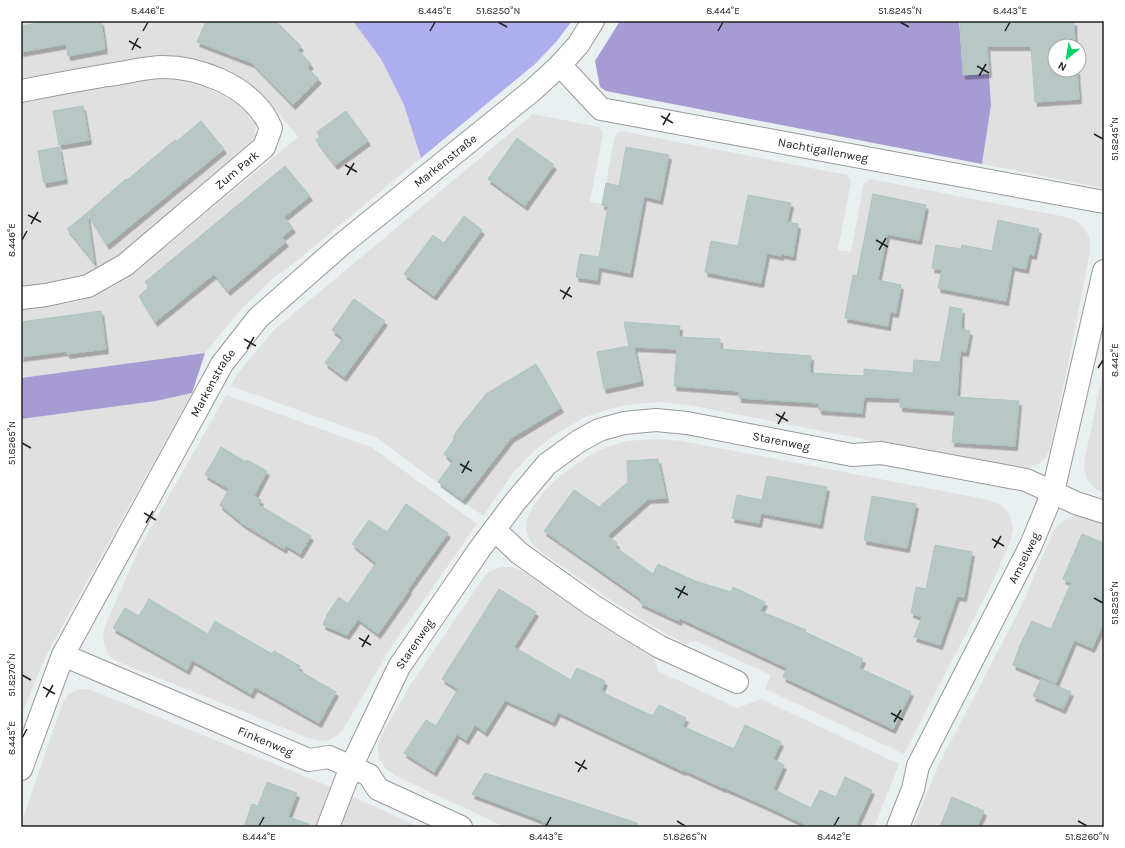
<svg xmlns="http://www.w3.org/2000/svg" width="1125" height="848" font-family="Karla,sans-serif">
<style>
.residential{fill:#dfe0df;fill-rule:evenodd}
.grass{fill:#aeaded}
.forest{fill:#a79bd3}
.building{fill:#b7c7c6;stroke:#aac5c3;filter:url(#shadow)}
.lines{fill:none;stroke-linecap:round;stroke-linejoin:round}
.minor-casing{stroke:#999;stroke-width:24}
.minor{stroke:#fff;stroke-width:22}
.ticks{fill:none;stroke:#222;stroke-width:1.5}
.labels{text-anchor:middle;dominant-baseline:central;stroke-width:3;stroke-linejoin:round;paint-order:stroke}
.street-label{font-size:12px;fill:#222;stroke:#fff}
.neatline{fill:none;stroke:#222;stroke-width:1.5}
.ticks-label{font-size:10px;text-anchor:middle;fill:#222}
</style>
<defs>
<filter id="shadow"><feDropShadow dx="2.5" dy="4.5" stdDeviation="0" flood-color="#0004"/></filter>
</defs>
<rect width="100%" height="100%" fill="#e8f0f2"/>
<path class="residential" d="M21 21H353L381 59 404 105 421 158 288 268 273 278 242 308 205 353 21 378V310L77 302 100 293 116 285 135 272 298 137 275 109 257 91 235 75 212 64 188 58 162 55 137 58 21 78Z
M959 21H1104V188L982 164 991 105 989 74 963 75ZM1055 46H1079V70H1055Z
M161 79 184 81 203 86 224 96 241 107 256 123 254 143 120 254 102 266 82 275 61 281 21 287V102L142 81Z
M533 114 599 127 603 133 590 202 602 204 615 135 621 131 847 175 851 181 838 250 851 252 864 183 870 179 1066 217 1077 221 1085 229 1090 239V251L1069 360 1050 448 1046 457 1038 464 1028 468 1018 469 689 405 658 402 628 405 613 408 585 417 554 435 533 452 512 474 483 516 377 438 231 386 238 373 274 330Z
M1104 367V493L1096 489 1087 480 1084 469 1085 458Z
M192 393 54 641 42 664 21 716V419L156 401Z
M226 395 371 447 477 524 389 650 344 728 338 735 329 740 318 741 309 738 121 663 110 657 105 647 103 637 105 626 138 551Z
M655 439 682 441 989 500 1001 505 1010 515 1013 528 1011 540 992 583 904 754 765 689 771 675 696 641 685 644 646 622 608 598 540 551 531 542 526 531 527 518 532 508 543 492 560 476 588 456 605 448 627 441Z
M1077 515 1088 517 1104 522V827H913L939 764 1020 609 1054 530 1060 523 1068 518Z
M502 567H512L524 572 585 615 619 637 654 657 658 671 737 708 761 699 899 764 874 827H505L396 776 386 769 379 758 378 746 382 734 411 684 484 577 490 571Z
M83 689 91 690 336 789 322 827H21V824L63 702 68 695 76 690Z
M347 794 419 827H335Z"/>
<path class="grass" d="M353 21H572L556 42 535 64 421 158 404 105 381 59Z"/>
<path class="forest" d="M620 21H959L963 75 989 74 991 105 982 164 606 91 600 87 595 61Z
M205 353 192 393 156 401 21 419V378Z"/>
<path class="building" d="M48 21H101L105 49 68 56 66 44 21 52V26Z
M206 21H276L301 46 298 50 311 64 307 68 319 79 293 105 252 63 197 42Z
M960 21H1074L1075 46H1055V70H1077L1079 99 1035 102 1031 46H987L989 73 963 75Z
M83 106 89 140 59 145 53 111Z
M346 111 368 141 335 165 316 140 320 137 317 132Z
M201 121 224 149 107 245 87 213 126 179 127 180 175 140 176 142Z
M517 138 554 165 525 206 488 179Z
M59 147 65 179 44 183 38 151Z
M626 147 669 155 660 200 644 196 630 273 599 267 597 280 576 277 580 254 599 257 608 206 602 205 606 183 619 186Z
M285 166 310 196 284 217 293 228 282 237 286 242 228 291 214 274 155 322 139 296 149 287 145 282Z
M873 194 926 205 919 240 887 234 878 280 901 285 896 313 890 312 888 326 845 318 853 275 857 276Z
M748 195 791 203 787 222 798 224 793 256 781 254V256L767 253 761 283 705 272 711 241 738 246Z
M87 213 94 262 67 229Z
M464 216 482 230 434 296 404 274 433 235 444 243Z
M998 220 1039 229 1034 255 1029 254 1026 269 1012 266 1006 301 938 288 942 270 932 268 936 245 961 249 962 245 992 251Z
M354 299 385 321 344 377 325 363 343 338 332 330Z
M950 307 962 309 961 329 970 331 966 352 960 351 957 397 1019 401 1015 446 952 442 955 411 900 407V398L864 397 862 413 819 410V403L739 398V391L674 386 677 349 634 347 641 381 604 389 597 352 629 346 624 322 680 326 679 337 720 339V349L811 356 810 373 864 376V369L913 373 914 360 940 362Z
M101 311 106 349 67 354V351L21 357V322Z
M536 364 561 408 511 438 463 500 438 482 453 461 444 454 455 438 453 437 459 428 486 394Z
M221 447 246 462 247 460 267 471 254 496 261 500 259 505 311 536 300 554 286 545 284 549 243 524 220 505 229 489 205 475Z
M658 459 666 498 648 499 607 536 617 543 615 547 653 574 658 564 695 581 731 592 733 587 765 602 760 611 806 630 805 632 863 659 859 668 911 692 893 729 783 677 787 668 680 618 679 621 640 603 641 599 544 531 574 490 599 507 628 482 627 461Z
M767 476 827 487 820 524 761 513 759 523 732 518 737 495 762 500Z
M872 496 916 504 907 548 864 540Z
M406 504 448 533 408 589 409 590 378 634 358 619 347 635 323 625 328 613 339 597 348 604 376 563 352 544 369 520 387 532Z
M1082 534 1104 543V622L1092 648 1074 640 1056 683 1013 665 1021 643 1032 621 1051 629 1071 583 1063 579Z
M935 545 972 552 964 597 957 596 940 645 914 637 922 617 911 613 916 587 926 589Z
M499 589 536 612 514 647 571 680 577 668 605 681 601 690 604 691 603 693 653 716 659 705 686 718 682 726 734 749 745 725 781 742 773 759 784 765 773 789 811 808 820 790 836 797 845 777 872 790 855 827H803L804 824 766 806 723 787V788L684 770 683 771 558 712 553 722 505 700 485 732 475 725 466 740 457 734 434 772 404 753 426 720 436 726 458 689 442 679Z
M149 599 208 634 215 621 272 654 274 651 300 666 298 670 336 692 319 723 255 687 251 694 192 660 187 670 113 628 125 608 139 616Z
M1041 679 1071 692 1063 709 1033 696Z
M485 773 637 823V827H557L541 821V820L472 794Z
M267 782 297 793 288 817 309 824 308 827H244L252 804 258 806Z
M952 797 984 811 977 827H940Z"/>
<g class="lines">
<g class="minor-casing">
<g id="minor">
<path id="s1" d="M560 65 601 109 1104 202"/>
<path d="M21 91C50 85 79 80 108 75 126 73 145 67 163 67 198 67 243 84 264 115 267 119 269 124 271 128L264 147 125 265 88 286 46 295 21 298"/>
<path d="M495 530 519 553 592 605 625 626 660 647 737 682"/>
<path id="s2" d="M63 655 309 760 329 757 369 775 378 789 461 827"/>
<path id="s3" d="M21 769 63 655 222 364 258 318 341 245 533 90 560 65 578 45 593 21"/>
<path id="s4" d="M328 827 351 767 399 667 479 550 515 502 547 464 579 441 599 430 624 423 656 420 687 423 852 455 881 453 1026 480 1076 503 1104 512"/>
<path id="s5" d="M898 827 913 789 918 766 1031 545 1053 492 1104 271"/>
</g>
</g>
<use href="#minor" class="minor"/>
</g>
<path class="ticks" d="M498 22 507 27M900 22 909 27M143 31 148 22M430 31 435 22M718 31 723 22M1005 31 1010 22M129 41 141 48M132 50 138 38M977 66 989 73M979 76 986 64M661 116 673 123M663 125 670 113M1094 134 1103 139M345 165 357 172M347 175 354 163M28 215 41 222M31 224 38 212M22 240 27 231M876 240 888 247M879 250 886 238M560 290 572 297M563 299 570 287M244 339 256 346M247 349 254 337M1098 368 1103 360M776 414 788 421M778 424 785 412M22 443 31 448M460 464 472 471M462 473 469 461M144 513 156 520M146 523 153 511M992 539 1004 546M994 548 1001 536M675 588 688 595M678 598 685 586M1094 598 1103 603M359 638 371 645M362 647 369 635M22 675 31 680M43 687 55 694M46 697 53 685M891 713 903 720M894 722 901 710M22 738 27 729M575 762 587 769M578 772 585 760M677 821 685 826M1078 821 1087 826M259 826 264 817M546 826 551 817M834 826 839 817"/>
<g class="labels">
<g class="street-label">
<text stroke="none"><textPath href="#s1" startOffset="286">Nachtigallenweg</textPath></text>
<text stroke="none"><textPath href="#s3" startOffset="756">Markenstraße</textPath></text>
<text transform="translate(237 170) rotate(-40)">Zum Park</text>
<text stroke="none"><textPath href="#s3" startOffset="432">Markenstraße</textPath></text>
<text stroke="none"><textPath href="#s4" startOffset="674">Starenweg</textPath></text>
<text stroke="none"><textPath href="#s5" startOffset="298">Amselweg</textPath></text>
<text stroke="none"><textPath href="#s4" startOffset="203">Starenweg</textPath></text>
<text stroke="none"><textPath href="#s2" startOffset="220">Finkenweg</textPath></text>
</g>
</g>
<rect width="1125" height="848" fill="none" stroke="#ffffff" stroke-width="44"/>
<g transform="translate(1067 58) rotate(210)"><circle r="19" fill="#ffffff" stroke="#a7a7a7"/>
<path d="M0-3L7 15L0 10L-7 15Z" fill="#00d36b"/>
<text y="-6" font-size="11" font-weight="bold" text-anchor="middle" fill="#222222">N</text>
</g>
<rect x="22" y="22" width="1081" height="804" class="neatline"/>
<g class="ticks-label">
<text x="148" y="14">8.446°E</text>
<text x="435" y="14">8.445°E</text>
<text x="498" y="14">51.8250°N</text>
<text x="723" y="14">8.444°E</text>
<text x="900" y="14">51.8245°N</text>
<text x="1010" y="14">8.443°E</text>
<text transform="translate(1114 139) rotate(-90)" y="4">51.8245°N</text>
<text transform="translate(11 240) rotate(-90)" y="4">8.446°E</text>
<text transform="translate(1114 360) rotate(-90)" y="4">8.442°E</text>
<text transform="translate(11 443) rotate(-90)" y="4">51.8265°N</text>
<text transform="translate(1114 603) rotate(-90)" y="4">51.8255°N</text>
<text transform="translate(11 675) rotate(-90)" y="4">51.8270°N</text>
<text transform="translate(11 738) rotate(-90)" y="4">8.445°E</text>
<text x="259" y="840">8.444°E</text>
<text x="546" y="840">8.443°E</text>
<text x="685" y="840">51.8265°N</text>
<text x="834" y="840">8.442°E</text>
<text x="1087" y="840">51.8260°N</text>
</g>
</svg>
